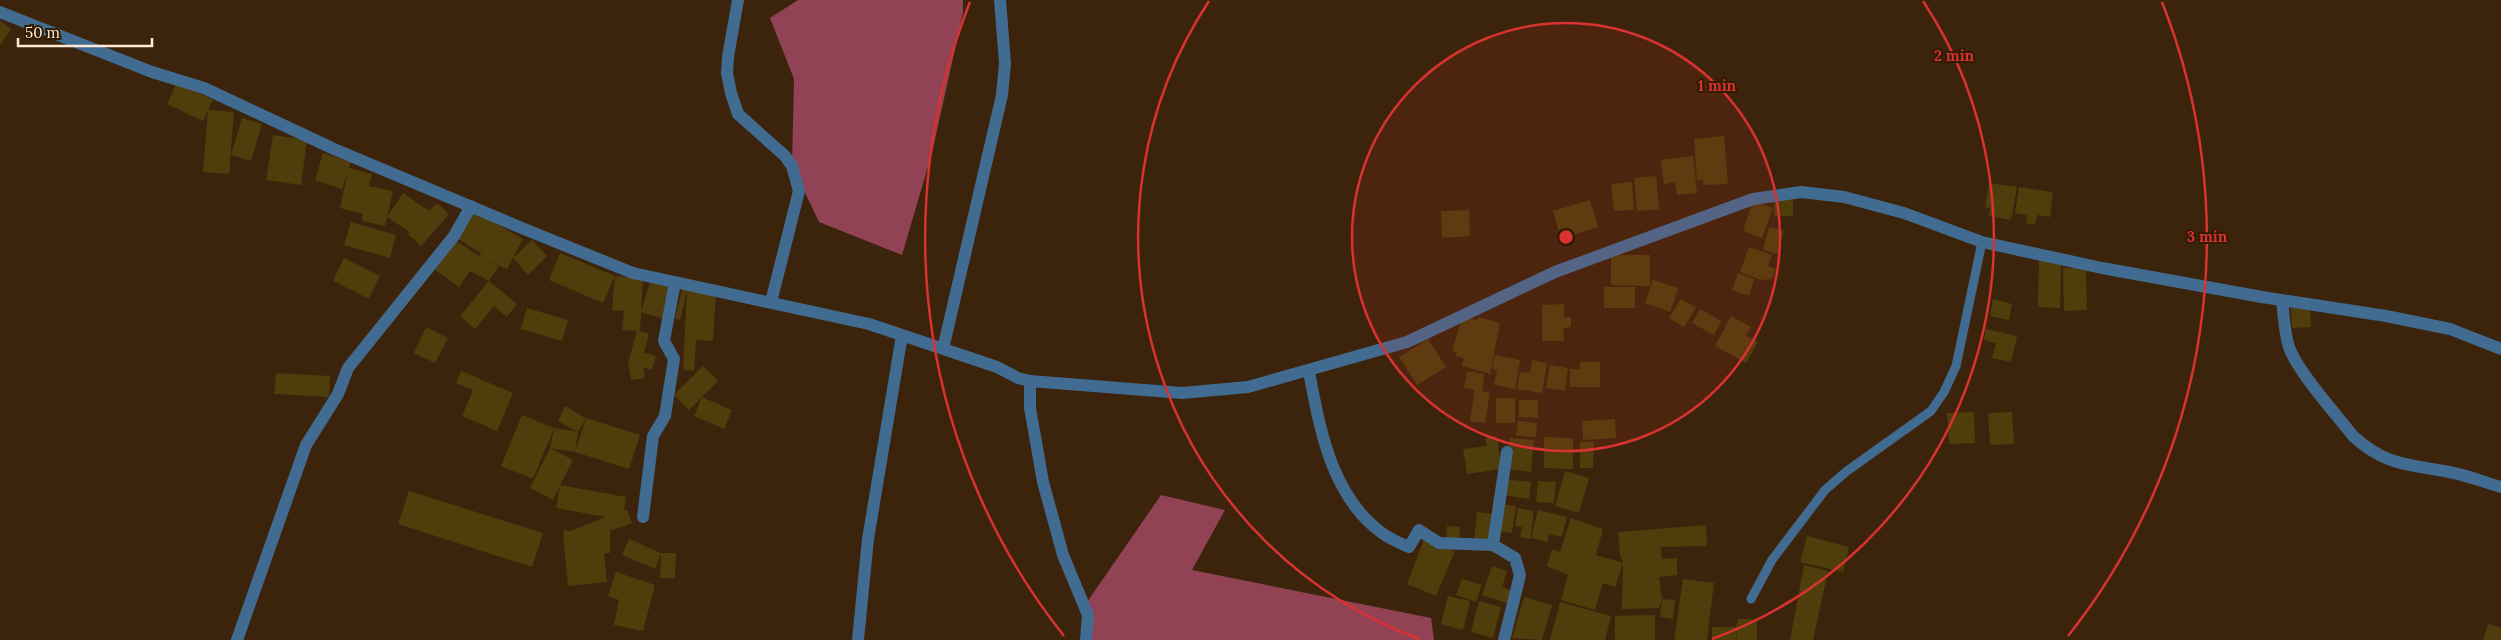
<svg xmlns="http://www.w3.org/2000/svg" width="2501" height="640" font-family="Lora,serif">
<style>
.forest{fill:#914255}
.building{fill:#503d0c}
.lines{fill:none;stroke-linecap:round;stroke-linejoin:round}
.service{stroke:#416b90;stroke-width:9}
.minor{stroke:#416b90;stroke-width:12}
.ring{fill:none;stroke:#d83231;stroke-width:2.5}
.centre{fill:#d83231;stroke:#311b02;stroke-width:2.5}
.ring-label{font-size:15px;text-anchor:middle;font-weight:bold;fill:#d83231;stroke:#311b02;stroke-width:4;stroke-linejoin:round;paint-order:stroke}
</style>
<rect width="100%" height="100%" fill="#3b240b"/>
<path class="forest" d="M798 0H963V13L932 153 902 255 819 222 792 166 794 79 770 18Z
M1161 495 1225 510 1192 570 1431 618 1434 640H1087L1085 605Z"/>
<path class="building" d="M0 21 11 29 0 46Z
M177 82 213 100 208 110 234 112 229 174 203 172 208 110 203 121 167 104Z
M242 118 262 124 251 161 231 155Z
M273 135 307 140 301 185 266 180Z
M1724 136 1728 184 1703 185V180L1697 181 1694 139Z
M323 153 351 162 349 168 372 174 369 186 393 191 385 226 362 221 363 214 340 208 348 172 342 189 315 180Z
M1693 156 1697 193 1677 195 1675 182 1664 184 1661 160Z
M1656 176 1659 209 1637 211 1634 178Z
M1632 182 1634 210 1614 211 1611 184Z
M1989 183 2017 187 2011 220 1989 216 1990 208 1985 207Z
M2019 187 2053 192 2050 217 2037 215 2035 225 2026 223 2027 215 2015 213Z
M403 193 429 211 437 203 449 214 421 246 408 234 410 232 387 217Z
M1774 198H1793V216H1774Z
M1590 200 1598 227 1561 239 1553 211Z
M1753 201 1773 208 1762 238 1743 231Z
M473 210 523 239 507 269 485 259 499 266 489 281 470 271 459 287 435 270 455 240 479 256 490 236 480 253 457 238Z
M1469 210 1470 236 1442 238 1441 211Z
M351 222 396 235 390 258 344 245Z
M1769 227 1784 230 1778 254 1763 250Z
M532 240 547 256 528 275 513 258Z
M1749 247 1772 255 1768 266 1776 269 1772 279 1761 280 1740 272Z
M560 253 615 276 603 303 549 280Z
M1611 255H1650V286L1611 285Z
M2039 257 2061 263 2060 308 2038 307Z
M344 258 380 276 369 299 333 281Z
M2063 268H2086L2087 310 2064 311Z
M1738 273 1754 279 1749 296 1732 290Z
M615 276 643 278 640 331 649 334 644 353 656 356 652 370 643 367 645 378 631 380 628 363 637 331 622 330 624 311 612 310Z
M1653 280 1678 288 1670 312 1645 303Z
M489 281 517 304 507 317 494 306 475 329 460 316Z
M650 282 673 288 664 319 641 312Z
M1604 287H1635V308H1604Z
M682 290 687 291 680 320 675 319Z
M687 291 716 293 713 341 696 340 694 371 683 370Z
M1681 299 1696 308 1684 327 1669 318Z
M1993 299 2012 304 2009 320 1990 316Z
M1564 304V317H1571V327L1563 328 1564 341H1542V305Z
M2310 307 2311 327 2292 328 2291 308Z
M527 308 568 320 562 341 521 329Z
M1700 309 1721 321 1714 335 1692 323Z
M1731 316 1751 327 1746 336 1758 342 1746 363 1715 346Z
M1462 317 1477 320 1478 317 1500 323 1490 374 1462 366 1464 358 1456 356 1457 352 1452 351Z
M426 327 448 338 435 363 414 353Z
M1986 329 2017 336 2011 362 1992 358 1996 343 1984 340Z
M1428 339 1446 367 1417 385 1399 357Z
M1495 355 1520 360 1515 389 1494 385 1497 370 1492 369Z
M1532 360 1547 363 1542 393 1517 389 1520 372 1530 373Z
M1580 362H1600V387H1570V369H1580Z
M1550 365 1568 368 1565 391 1546 388Z
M703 366 718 381 702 397 732 410 724 429 694 416 702 397 689 410 674 395Z
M461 371 513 393 497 431 462 416 473 390 456 383Z
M1467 371 1484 374 1482 391 1490 393 1485 423 1470 421 1475 390 1464 388Z
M276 373 330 376 329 397 274 394Z
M1496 398H1515V423H1496Z
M1519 400H1538V418L1519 417Z
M565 406 586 418 578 432 575 452 550 448 573 460 560 485 626 497 624 511 627 510 632 523 610 531V553H604L607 582 568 586 563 534 564 530 571 531 606 517 556 508 560 485 553 500 530 488 550 448 554 428 578 432 558 421Z
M1974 412 1975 443 1949 444 1947 413Z
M2012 412 2014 444 1990 445 1988 413Z
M522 415 554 428 533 479 501 466Z
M586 418 640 435 629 469 575 452Z
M1615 419 1616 438 1583 440 1582 421Z
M1518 421 1537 423 1536 437 1516 436Z
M1497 436 1501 469 1467 474 1463 449 1487 446 1485 438Z
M1544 437 1573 438V469L1544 468Z
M1510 438 1534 440 1531 472 1507 469Z
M1580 442H1594L1593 468H1580Z
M1565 471 1589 478 1579 513 1555 506Z
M1505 479 1531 482 1529 499 1503 495Z
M1538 481 1556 482 1554 503 1536 502Z
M409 491 543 533 532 567 398 524Z
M1501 504 1516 506 1512 533 1497 531Z
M1518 508 1534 511 1530 539 1520 537 1522 527 1515 526Z
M1538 510 1567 517 1562 537 1549 534 1547 542 1531 538Z
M1477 512 1494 514 1491 543 1474 541Z
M1571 518 1603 529 1596 555 1623 563 1615 587 1603 583 1595 610 1561 600 1568 575 1547 566 1552 549 1560 552Z
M1706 525 1707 546 1661 547 1662 559 1677 558V575L1659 577 1662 599 1675 600 1673 619 1660 617 1662 599 1659 608 1622 609 1623 561 1620 556 1618 532Z
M1447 526 1460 527 1459 541 1446 540Z
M1807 536 1849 547 1843 572 1800 562Z
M629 539 661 553H676L675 578H660L661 553 655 569 622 555Z
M1424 539 1455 551 1436 596 1407 584Z
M1804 565 1828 571 1813 640H1790Z
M1492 566 1507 571 1502 587 1514 591 1509 604 1482 595Z
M616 572 655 585 643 631 614 625 619 600 608 596Z
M1462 579 1482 585 1476 602 1456 595Z
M1683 579 1714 583 1707 640H1674Z
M1448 596 1470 601 1463 630 1441 624Z
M1524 597 1552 605 1542 640 1512 638Z
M1479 601 1501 607 1493 638 1471 632Z
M1560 602 1611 616 1605 640H1550Z
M1655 615V640H1615V616Z
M1738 619H1757V640H1737L1736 630V640H1712V627H1736Z
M2488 624 2501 628V640H2483Z"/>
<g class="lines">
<path class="service" d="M1751 599 1772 560 1825 490 1847 471 1931 411 1944 392 1956 366 1982 242"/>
<path class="minor" d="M738 0 728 57 727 73 731 93 738 114 785 156 792 166 799 191 771 302
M0 12 152 72 204 88 334 149 529 231 633 273 869 324 997 367 1018 378 1030 381 1182 393 1248 387 1407 342 1555 272 1753 199 1801 192 1844 197 1904 213 1982 242 2102 268 2262 297 2386 316 2450 329 2501 349
M2282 300C2284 316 2284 332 2289 347 2297 371 2336 414 2353 436 2386 466 2407 464 2449 472 2466 475 2484 482 2501 487
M943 349 1002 95 1005 63 1000 0
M1309 372C1320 429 1331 496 1382 533 1390 539 1400 543 1409 547L1419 530 1439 543 1493 545 1507 452
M1030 381V408L1043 482 1063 555 1088 615 1086 640
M643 517 653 436 665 416 674 359 664 341 675 282
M1493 545 1515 558 1520 575 1504 640
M237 640 306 445 338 394 348 368 454 236 471 206
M858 640 868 539 902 335"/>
</g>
<circle cx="1566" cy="237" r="214" fill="#d83231" fill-opacity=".12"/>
<g class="ring">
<circle cx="1566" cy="237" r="214"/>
<path d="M1420 639A428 428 0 0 1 1209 1M1923 1A428 428 0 0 1 1712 639"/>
<path d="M1064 636A641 641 0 0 1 970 2M2162 2A641 641 0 0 1 2068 636"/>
</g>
<circle cx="1566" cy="237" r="8" class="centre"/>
<g class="ring-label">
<text x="1954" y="61">2 min</text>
<text x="1717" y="91">1 min</text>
<text x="2207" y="242">3 min</text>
</g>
<path d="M18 38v8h134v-8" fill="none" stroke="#feead6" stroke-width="2.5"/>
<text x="25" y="38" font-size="15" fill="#feead6" stroke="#311b02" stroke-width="4" paint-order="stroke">50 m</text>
</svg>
